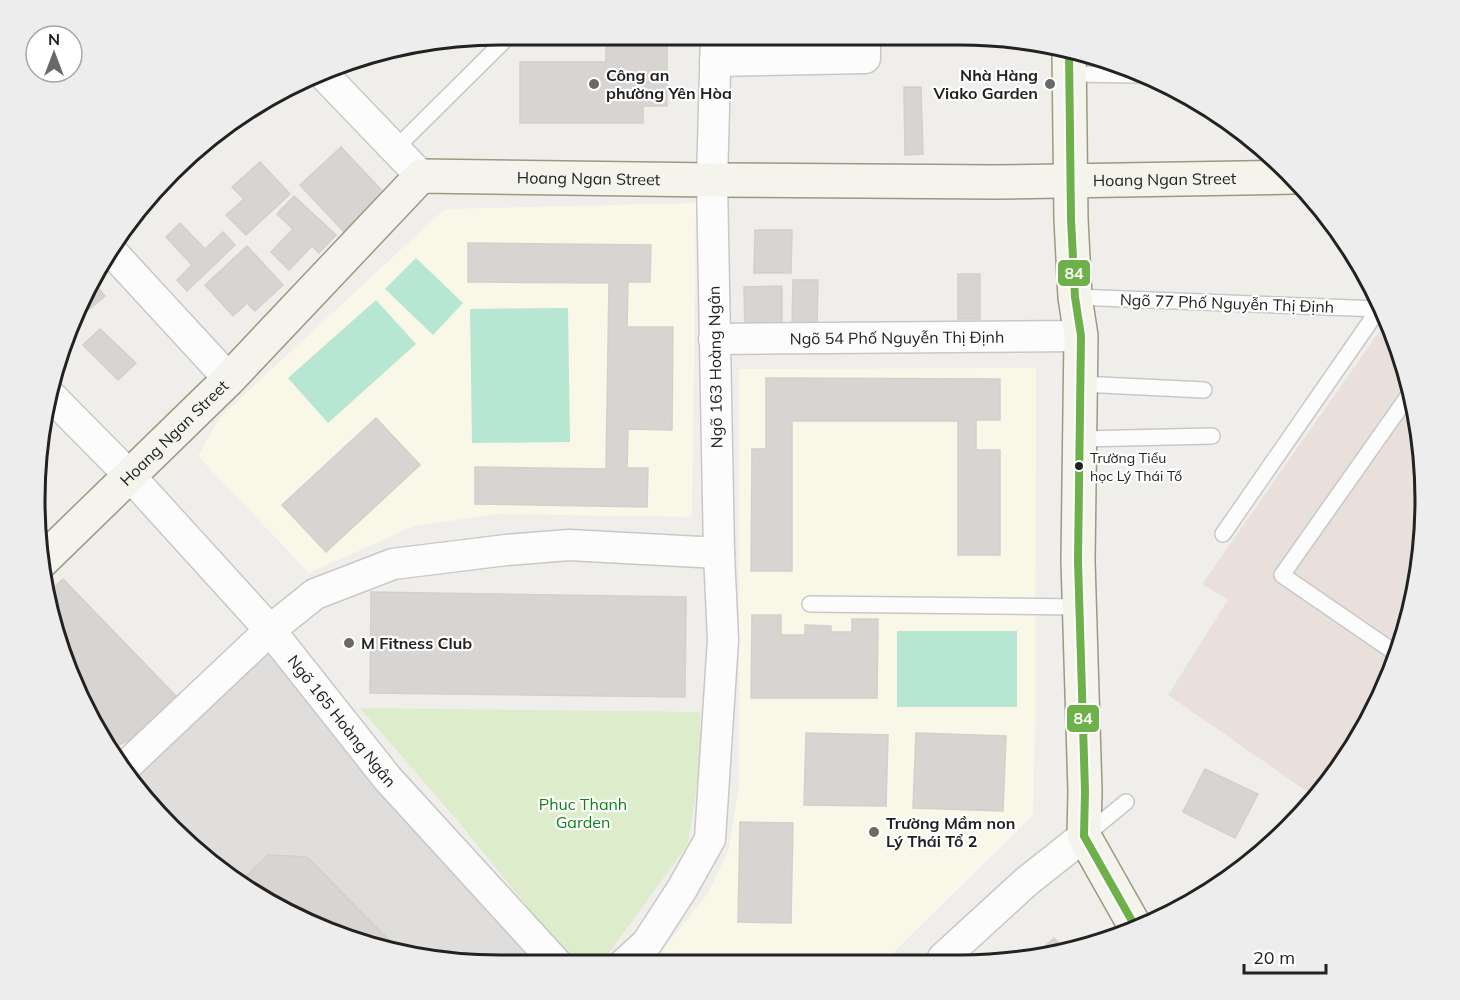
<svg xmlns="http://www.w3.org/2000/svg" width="1460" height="1000" font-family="Mulish,sans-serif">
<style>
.residential{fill:#dfdedc}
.education{fill:#f8f7e8}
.military{fill:#eae0db}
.grass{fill:#ddeccb}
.pitch{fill:#b7e6d2}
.building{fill:#d7d4d2;stroke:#d3d0cc;stroke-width:1.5}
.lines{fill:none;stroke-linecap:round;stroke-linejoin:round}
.lane-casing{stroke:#c9c8c7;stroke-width:18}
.street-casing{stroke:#c9c8c7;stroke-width:33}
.secondary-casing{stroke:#999a82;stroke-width:36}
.lane{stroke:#fdfcfc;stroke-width:15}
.street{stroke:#fdfcfc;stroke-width:30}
.secondary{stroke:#f4f4ed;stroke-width:33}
.bus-1-casing{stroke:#fff;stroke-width:12}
.bus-1{stroke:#6eb049;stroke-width:8}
.poi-dot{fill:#6a6968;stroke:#fff;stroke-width:2}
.bus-dot{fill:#222;stroke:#fff;stroke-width:2}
.labels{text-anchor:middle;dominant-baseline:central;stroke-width:4.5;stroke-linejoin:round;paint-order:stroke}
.bus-label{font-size:14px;fill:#222;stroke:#fff;text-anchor:start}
.poi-label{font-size:16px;font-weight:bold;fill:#222;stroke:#fff;text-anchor:start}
.street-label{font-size:16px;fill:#222;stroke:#fff}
.park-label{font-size:16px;fill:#0c8416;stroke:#fff}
.rim{fill:none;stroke:#222;stroke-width:3}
.line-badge{stroke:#fff;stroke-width:2}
.badge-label{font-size:16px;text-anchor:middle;font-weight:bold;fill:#fff}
</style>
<rect width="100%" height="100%" fill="#f0eeeb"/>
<path class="residential" d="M274 648 543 965H500L409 956 322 930 241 887 171 829 134 777Z"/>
<path class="education" d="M696 203 692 517 498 514 414 526 309 573 198 456 221 416 445 209Z
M1036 368 1035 727 1033 815 887 959 652 963 709 892 729 849 739 785V369Z"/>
<path class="military" d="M1388 319 1417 410 1425 500 1416 591 1390 678 1347 759 1315 797 1168 695 1228 600 1202 584Z"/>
<path class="grass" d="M360 708 700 712 701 760 688 844 601 964H574L457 820Z"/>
<path class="pitch" d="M416 258 463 303 433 335 385 289Z
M376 300 416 344 328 423 288 378Z
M568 308 570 442 472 443 470 309Z
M897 631H1017V707H897Z"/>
<path class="building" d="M606 36 667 37V106H643V123H520V62H606Z
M904 87H921L923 154 905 155Z
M341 147 385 194 344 232 300 185Z
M260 162 290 194 246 235 226 215 244 199 232 187Z
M294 196 336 235 319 253 312 246 289 270 271 252 293 229 277 214Z
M180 223 205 249 223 232 235 245 187 291 177 280 192 265 166 237Z
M755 230H792L791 273H754Z
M468 243 651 245 650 282H628L627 327H673L672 430 628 429 627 468H648L647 507 475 504V467L606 469 609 283 468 282Z
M247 246 283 285 255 311 247 303 233 316 205 285Z
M958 274H980V319H958Z
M793 280H818L817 329 792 328Z
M94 283 105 296 73 323 71 321Z
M782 286V335H745L744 287Z
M100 329 136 363 118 380 83 345Z
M766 378 1000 379V420H976V450H1000V555H958V421H792V571H751L752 449H766Z
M376 418 420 465 326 552 282 505Z
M63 579 176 696 139 735 113 748 83 706 45 596Z
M371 592 686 597 685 697 370 693Z
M752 615H781V635H805V625L831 626V632H852V619H878L877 698H751Z
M806 733 888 735 886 806 804 805Z
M916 733 1006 736 1003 811 913 808Z
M1205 769 1258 794 1235 838 1183 812Z
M740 822 793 823 791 923 738 922Z
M268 855 307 857 404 955 322 930 238 884Z
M1054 938 1066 951 1050 957H1033Z"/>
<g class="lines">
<g class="lane-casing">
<path id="lane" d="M1070 74 1136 75
M394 150 510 35
M1075 297 1378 309
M1081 384 1204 390
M1080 439 1212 436
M1223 534 1381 306
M810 604 1079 607
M1397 654 1282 575 1411 392
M1087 834 1126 802"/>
</g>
<g class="street-casing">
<g id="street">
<path d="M715 61 865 58V40"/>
<path d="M324 75 421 176"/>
<path d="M113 253 229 379"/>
<path id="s1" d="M714 339 1081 336"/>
<path id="s2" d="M50 395 130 476 270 630 388 779 558 965"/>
<path d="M126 766 270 630 315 594 393 564 506 550 569 545 719 553"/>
<path d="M943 958 1026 882 1084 836"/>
<path d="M625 963 647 943 682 889 710 839 723 640 719 553 712 180 716 38"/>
</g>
</g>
<g class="secondary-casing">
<g id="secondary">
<path d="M1069 50 1071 219 1075 297 1081 336 1078 561 1085 791 1084 836 1136 928"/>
<path id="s3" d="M42 561 229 379 421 176 712 180 996 182 1295 177"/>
</g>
</g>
<use href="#lane" class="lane"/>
<use href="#street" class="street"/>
<use href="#secondary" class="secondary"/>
<g class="bus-1-casing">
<path id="bus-1" d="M1069 50 1071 219 1075 297 1081 336 1078 561 1085 791 1084 836 1136 928"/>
</g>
<use href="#bus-1" class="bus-1"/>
</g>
<g class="poi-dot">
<circle cx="594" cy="84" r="6"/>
<circle cx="1050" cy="84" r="6"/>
<circle cx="349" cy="643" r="6"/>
<circle cx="874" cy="832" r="6"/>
</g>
<circle class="bus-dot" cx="1079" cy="466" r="5"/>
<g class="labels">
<g class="bus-label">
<text x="1090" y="458">Trường Tiểu<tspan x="1090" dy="18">học Lý Thái Tổ</tspan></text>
</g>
<g class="poi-label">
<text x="606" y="75">Công an<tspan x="606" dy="18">phường Yên Hòa</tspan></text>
<text x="1038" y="75" text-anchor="end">Nhà Hàng<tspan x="1038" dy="18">Viako Garden</tspan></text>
<text x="361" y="643">M Fitness Club</text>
<text x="886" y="823">Trường Mầm non<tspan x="886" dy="18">Lý Thái Tổ 2</tspan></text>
</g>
<g class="street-label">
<text stroke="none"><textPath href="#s3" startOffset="708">Hoang Ngan Street</textPath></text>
<text stroke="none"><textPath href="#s3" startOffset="1284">Hoang Ngan Street</textPath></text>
<text transform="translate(1227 303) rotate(2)">Ngõ 77 Phố Nguyễn Thị Định</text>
<text stroke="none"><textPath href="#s1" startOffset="183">Ngõ 54 Phố Nguyễn Thị Định</textPath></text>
<text transform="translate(715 367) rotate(-91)">Ngõ 163 Hoàng Ngân</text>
<text stroke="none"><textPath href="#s3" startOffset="184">Hoang Ngan Street</textPath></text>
<text stroke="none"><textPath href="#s2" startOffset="438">Ngõ 165 Hoàng Ngân</textPath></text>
</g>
<g class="park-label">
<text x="583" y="804">Phuc Thanh<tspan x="583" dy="18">Garden</tspan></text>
</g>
</g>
<path d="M0 0H1460V1000H0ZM500 45H960A455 455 0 0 1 1415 500V500A455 455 0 0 1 960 955H500A455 455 0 0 1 45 500V500A455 455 0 0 1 500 45Z" fill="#ededed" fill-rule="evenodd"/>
<path class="rim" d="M500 45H960A455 455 0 0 1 1415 500V500A455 455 0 0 1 960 955H500A455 455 0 0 1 45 500V500A455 455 0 0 1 500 45Z"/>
<g class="line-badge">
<rect x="1057" y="259" width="34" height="28" rx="6" fill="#6eb049"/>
<rect x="1066" y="704" width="34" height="29" rx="6" fill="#6eb049"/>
</g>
<g class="badge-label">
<text x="1074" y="279">84</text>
<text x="1083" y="724">84</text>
</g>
<g transform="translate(54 54)"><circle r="28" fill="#ffffff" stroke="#a7a7a7" stroke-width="1.5"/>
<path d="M0-4.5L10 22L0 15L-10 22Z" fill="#6a6968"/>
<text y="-9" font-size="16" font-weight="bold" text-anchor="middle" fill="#222222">N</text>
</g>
<path d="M1244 964v9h82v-9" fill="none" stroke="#222222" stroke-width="3"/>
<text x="1253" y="964" font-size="18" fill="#222222" stroke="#ffffff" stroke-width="4.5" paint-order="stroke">20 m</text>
</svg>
